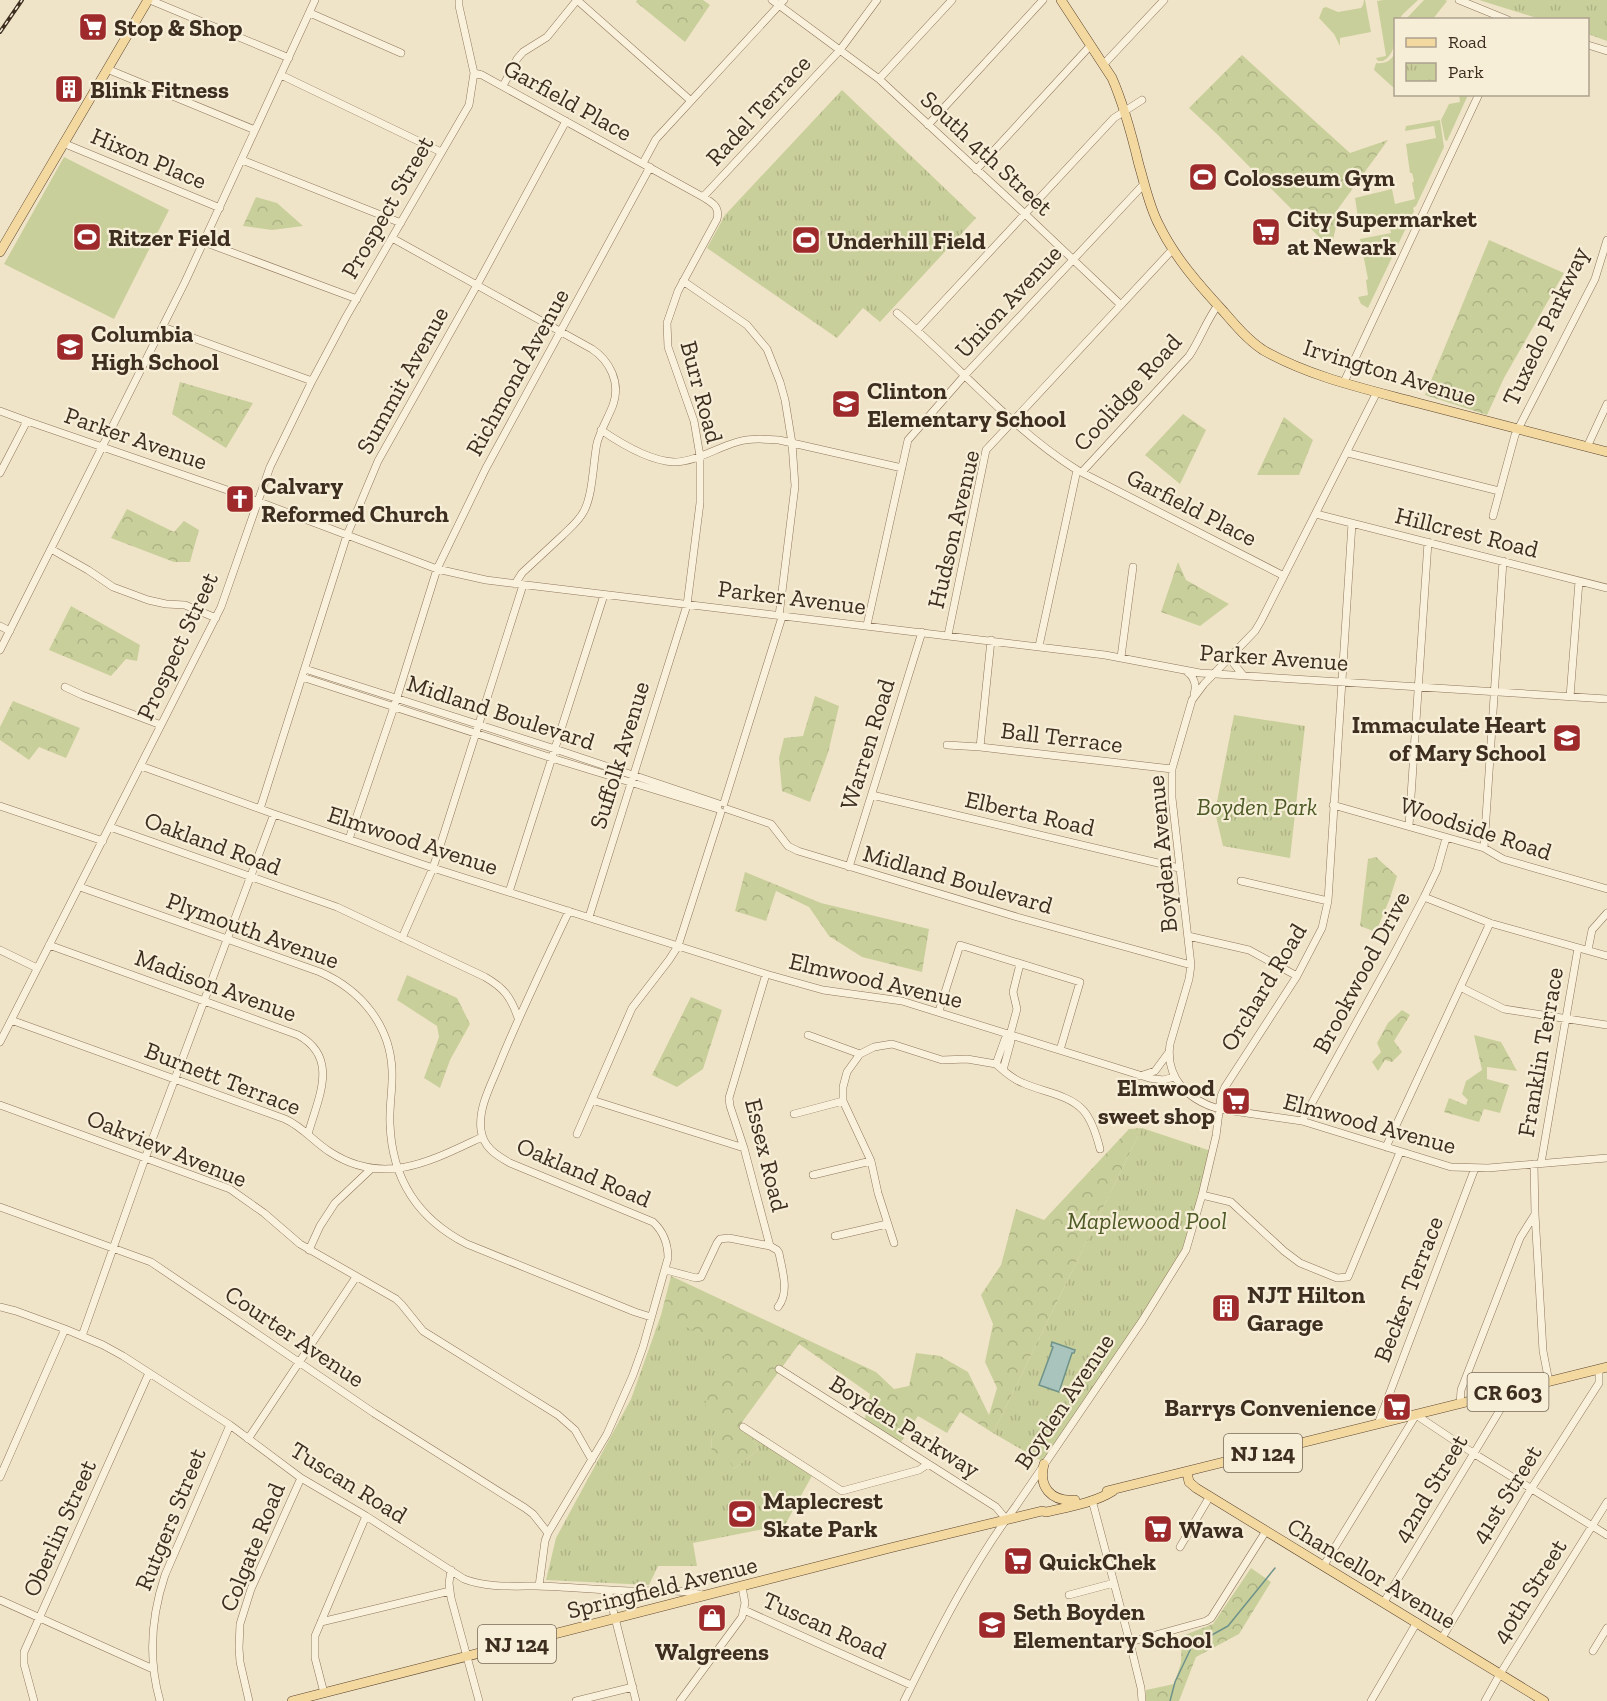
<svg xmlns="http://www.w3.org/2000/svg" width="1607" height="1701" font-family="'Zilla Slab',serif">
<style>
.grass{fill:#c9cf9b}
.forest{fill:url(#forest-crowns)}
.park{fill:url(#park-tufts)}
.water{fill:#a9c4bc;stroke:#6f938a;stroke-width:1.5}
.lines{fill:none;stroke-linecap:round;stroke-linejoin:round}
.stream{stroke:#6f938a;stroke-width:1.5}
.minor-casing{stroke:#8d765c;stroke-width:8}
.major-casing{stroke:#5b4430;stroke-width:10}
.minor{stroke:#faf1dc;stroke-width:7}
.major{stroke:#f3d9a0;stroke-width:9}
.rail-casing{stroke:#3d2e20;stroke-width:4}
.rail{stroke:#f7eed8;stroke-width:1.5;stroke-dasharray:4.5;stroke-linecap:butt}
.labels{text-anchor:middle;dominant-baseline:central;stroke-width:4.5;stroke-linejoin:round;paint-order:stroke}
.shield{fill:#f7eed8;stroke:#756857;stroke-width:1.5}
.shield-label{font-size:22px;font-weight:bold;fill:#3d2e20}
.poi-label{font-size:24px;font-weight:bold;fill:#3d2e20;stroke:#f7eed8;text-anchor:start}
.street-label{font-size:24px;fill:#3d2e20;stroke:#f7eed8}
.park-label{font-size:24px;font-style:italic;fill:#4d5a26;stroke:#f7eed8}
</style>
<defs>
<pattern id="forest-crowns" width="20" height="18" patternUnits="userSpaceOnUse" patternTransform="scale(1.5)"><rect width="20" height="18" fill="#c9cf9b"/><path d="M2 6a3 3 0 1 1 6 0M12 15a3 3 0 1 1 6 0" fill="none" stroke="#aeb285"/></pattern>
<pattern id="park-tufts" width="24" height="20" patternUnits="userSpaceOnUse" patternTransform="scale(1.5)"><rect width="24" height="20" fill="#c9cf9b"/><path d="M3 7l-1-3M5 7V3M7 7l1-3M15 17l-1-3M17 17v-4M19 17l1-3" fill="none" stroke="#aeb285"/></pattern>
</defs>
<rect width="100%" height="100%" fill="#f0e4c8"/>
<path class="grass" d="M1364 0H1365L1371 32 1340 38V46L1334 34 1319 18 1323 8 1326 7 1338 12 1361 8 1363 5Z
M1383 0H1418L1402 15 1400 19 1396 20C1393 34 1399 52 1383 61H1378L1376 58 1386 56 1377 1Z
M1424 0H1445L1447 1 1433 19H1406Z
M1395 52V89L1374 70 1376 63C1385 64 1392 61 1395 52Z
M1459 95H1468L1447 141 1445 140 1441 120 1449 104 1460 102Z
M1440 120 1444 147 1416 206 1413 208 1414 211 1368 308 1361 304 1358 297 1368 295 1366 280 1368 279 1360 239 1391 233 1388 220 1359 224 1355 198 1392 189 1395 204 1415 199 1412 183 1414 181 1412 173H1410L1406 144 1436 138 1434 126 1405 131 1406 126Z
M64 157 169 210 114 319 4 264Z"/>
<path class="forest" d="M637 0H703L710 5 685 42 636 2Z
M1242 55 1350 153 1388 140 1335 213 1337 222 1331 249 1218 135 1189 108Z
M256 197 277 203 303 226 272 230 243 226Z
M1489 240 1564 273 1504 378 1487 415 1425 395Z
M180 382 253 403 226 448 172 414Z
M1183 414 1206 430 1180 484 1145 455Z
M1284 417 1313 440 1299 475H1257Z
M127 509 174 532 184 521 199 530 190 562H174L111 538Z
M1178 562 1186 580 1229 604 1200 626 1161 612Z
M71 606 140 645 137 661 126 659 111 676 49 650Z
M815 696 839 706 828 753 810 802 782 791 779 758 784 738 803 736Z
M13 701 80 728 66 758 39 747 29 760 0 740V727Z
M1376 857 1397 876 1390 898 1376 932 1360 926 1368 859Z
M745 872 821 903 929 929 922 972 862 957 829 936 809 907 776 891 766 921 735 911Z
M407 975 457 998 470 1024 450 1060 440 1088 424 1078 439 1037 437 1026 397 1000Z
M691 997 722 1010 703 1069 677 1087 652 1075Z
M1402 1010 1410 1015 1394 1041 1402 1052 1392 1062 1385 1060 1378 1071 1372 1062 1381 1052 1377 1043 1388 1023Z
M1474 1035 1501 1042 1517 1071 1487 1067V1079L1509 1085 1500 1113 1484 1109 1479 1122 1444 1112 1449 1098 1466 1105 1468 1100 1462 1094 1466 1081 1482 1070Z
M1142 1128 993 1433 960 1412 947 1433 918 1416 899 1445 864 1423 870 1394 799 1344 740 1425 751 1433 758 1450 734 1469 727 1459 711 1452 712 1436 705 1404 661 1315 671 1276 876 1372 894 1389 909 1386 916 1353 940 1356 968 1372 989 1415 997 1388 985 1362 993 1324 981 1295 1001 1265 1016 1209 1044 1220 1129 1129Z
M1251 1568 1271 1582 1239 1634 1196 1657 1179 1701H1146V1690L1174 1684 1181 1663 1182 1636 1213 1624Z"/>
<path class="park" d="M1479 0H1607V41L1588 34V20L1540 19Z
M842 90 976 218 880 322 863 308 837 338 707 248 725 215Z
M1234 715 1305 726 1290 858 1223 846 1215 812Z
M1142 1128 1214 1152 1191 1235 1138 1322 1045 1463 993 1433Z
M661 1315 728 1347 705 1404 724 1428 712 1436 711 1451 728 1459 734 1469 758 1450 751 1433 814 1472 785 1525 693 1543 697 1566H658L649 1585 546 1580 556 1538 631 1399Z"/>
<path class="water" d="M1052 1342 1075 1350 1074 1353H1072L1059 1392 1039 1385 1053 1347 1051 1346Z"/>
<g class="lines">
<path class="stream" d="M1170 1701 1175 1682 1192 1646 1228 1626 1275 1568"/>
<g class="minor-casing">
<path id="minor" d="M150 0 289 58
M577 0 690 100
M772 0 879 79 1025 214 1121 305
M1459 0 1508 20
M310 13 401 53
M1588 45 1607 51
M1103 65 1164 0
M107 69 255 130
M474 73 482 75 703 197C713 203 720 207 717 219L678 291 667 323 668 347 694 421 700 456V503L687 605 589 917
M281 75 441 152
M879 79 952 0
M503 86 517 59 523 52 547 37 577 0
M928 125 1043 0
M63 143 220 208
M242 160 401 223
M643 163 656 139 784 0
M976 170 1090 46
M703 197 840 50 877 0
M392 238 592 349C610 361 621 383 613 405 608 418 601 429 597 443 593 463 593 494 584 511 579 521 570 528 563 535 549 548 536 560 522 573L515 584
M204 242 357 299
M683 281 747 325 767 349 780 382 785 400 792 443 795 486 779 616
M897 313C958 364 1009 427 1077 470L1284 576
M163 327 312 381
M917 330 1114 118 1142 100
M1344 382 1479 94
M1377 392 1261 621 1255 631 1204 684 1192 700 1172 769V798L1191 965 1189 979 1170 1044C1165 1078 1188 1100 1219 1109L1302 1121 1451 1167 1488 1168 1607 1158
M0 411 27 421 233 492 437 569 486 580 1105 655 1200 673 1607 699
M601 430C620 443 650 461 674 462 695 462 716 448 737 442 750 438 765 439 779 440L902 468
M1587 447 1607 404
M1348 453 1499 491
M1082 472 1189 356C1200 340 1206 321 1218 305
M0 473 27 421
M1316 514 1607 588
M1493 516 1515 435 1595 279 1607 240
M51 549 88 570 113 587 148 600 166 604 185 605 216 618
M867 625 908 440 965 375 1144 184
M0 626 10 631
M948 635 986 450 1173 249
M1039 646 1077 470
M0 650 185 282 315 0
M1234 653V664L1243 675
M1121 657 1133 567
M305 669 555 749 719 804
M1186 671C1194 676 1197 685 1194 694
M302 677 558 760 718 809
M65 687 82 695 161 725
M1570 697 1579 581
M947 745 980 747 1172 769
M980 747 991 640
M141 766 274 814 433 868 766 974 823 990 902 1001 1149 1078 1163 1080 1174 1077
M872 795 1179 868
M724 803 782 617
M1333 805 1484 848 1503 859 1607 889
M0 806 103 841
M260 809 347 535 378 461 477 285 566 121
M727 809 771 824 788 846 798 851 1017 917 1191 965
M1409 826 1428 542
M110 827 337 907 485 977C504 988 511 997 518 1018
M349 839 394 707 437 569 486 468 650 167
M1484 848 1503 561
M849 867 922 632
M1241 881 1328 901
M80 887 320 972C361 990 390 1025 392 1070 393 1088 389 1106 390 1124 392 1180 418 1219 467 1244L635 1312 651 1317
M509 892 604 595
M1424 897 1490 923 1607 956
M1188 936 1249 950 1297 976
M402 938 433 868 523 585
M49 945 298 1035C340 1058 318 1098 308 1134
M0 950 37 968
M1588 950 1592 930 1607 913
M766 974 729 1098 730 1106 744 1148 770 1246 777 1250 779 1253C782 1270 790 1292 778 1307
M1460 987 1504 1009 1607 1025
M939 1011 960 945 1080 982 1060 1050
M11 1020 285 1119C303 1127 314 1142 330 1152 384 1187 431 1161 482 1137
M808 1035 860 1054
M1010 1035 1017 1009 1013 992 1020 964
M0 1042 221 607 270 467 312 381 346 317 469 105 474 73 459 6V0
M996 1064C1004 1071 1012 1079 1023 1083 1042 1092 1068 1094 1083 1110 1092 1120 1097 1137 1100 1149
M996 1064 1005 1039 1010 1035 1011 1041 1003 1070
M1140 1076 1155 1071 1169 1052
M592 1100 744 1148
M0 1105 230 1189 264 1213 300 1244 396 1299 402 1305 423 1331 558 1415 575 1430 592 1460
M794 1114 843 1101
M1302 1121 1393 956 1424 897 1437 870 1446 838
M577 1134 632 1008 669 960 678 946 721 812
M1386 1147 1490 923
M1541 1163 1578 948
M1534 1164 1535 1214 1543 1351 1549 1382
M813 1175 871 1161
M1202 1195 1231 1202 1284 1251 1300 1263 1337 1278 1348 1277 1400 1152
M0 1207 151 1262 374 1413 525 1508 533 1514 548 1533
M835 1236 887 1224
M894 1243 878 1193 871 1161 843 1101V1087L847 1072 860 1054 874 1047 892 1044 942 1060 967 1059 996 1064
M309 1250 320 1226 335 1203 371 1169
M666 1270 696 1278 701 1277 717 1243 720 1239 729 1238 770 1246
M0 1307 16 1311 65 1329 103 1345 123 1356 230 1425 301 1478 366 1516 464 1579C487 1588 513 1586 537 1586 569 1587 601 1590 634 1591 657 1591 680 1589 702 1595
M82 1336 143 1164 274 814
M779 1369 996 1507 1006 1519
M1460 1404 1461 1390 1520 1238 1535 1214
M1378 1424 1475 1168
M743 1427 842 1491 919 1470 928 1464
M248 1439 356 1277
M0 1477 65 1329
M1092 1500 1131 1647 1141 1688 1142 1701
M1180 1547 1210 1496
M1324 1565 1416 1415 1473 1453 1607 1535
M451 1570 449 1583 451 1598 479 1701
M539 1586 545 1541 548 1533 607 1434 633 1375 643 1347 668 1258C668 1243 664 1232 653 1222L510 1163C496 1155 483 1147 481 1130 478 1108 491 1085 499 1065 520 1013 545 962 569 911
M608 1590 636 1701
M1069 1595 1114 1583
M0 1600 153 1669
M1384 1602 1503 1405V1393
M744 1610 911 1685
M321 1622 450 1591
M1442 1638 1531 1489 1599 1383V1369
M1130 1642 1206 1621 1211 1618 1266 1531
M1593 1651 1607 1628
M324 1693 315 1658V1636L366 1516
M34 1701 24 1664V1652L149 1373
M160 1701C148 1659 151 1617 165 1575L230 1425
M249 1701 240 1662 239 1648 240 1624 251 1589 301 1478
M576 1701 633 1687
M680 1701 742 1617 745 1603 742 1587
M904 1701C937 1634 971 1566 1016 1506L1142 1321 1186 1250 1202 1195 1216 1136 1221 1096 1225 1087 1297 976 1322 928 1328 901 1352 523
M1371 1701 1417 1622
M1485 1701 1500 1674 1607 1502"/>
</g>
<g class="major-casing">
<path id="major" d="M1061 0 1112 78C1124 105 1132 136 1139 165 1145 185 1149 206 1159 225 1175 258 1200 286 1224 312 1236 326 1248 340 1263 350 1310 377 1366 389 1418 403 1481 419 1544 436 1607 452
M0 252 148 0
M1044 1464C1038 1487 1051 1502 1075 1500
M1187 1472 1189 1482 1196 1488 1544 1701
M1107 1491 1607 1367
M292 1701 890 1548 1042 1511 1046 1512C1068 1507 1094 1503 1113 1491"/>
</g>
<use href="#minor" class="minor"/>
<use href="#major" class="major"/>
<g class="rail-casing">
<path id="rail" d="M0 32 22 0"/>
</g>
<use href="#rail" class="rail"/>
</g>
<defs>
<g id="supermarket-square" transform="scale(1.5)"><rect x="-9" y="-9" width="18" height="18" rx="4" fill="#9e2a2b" stroke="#f7eed8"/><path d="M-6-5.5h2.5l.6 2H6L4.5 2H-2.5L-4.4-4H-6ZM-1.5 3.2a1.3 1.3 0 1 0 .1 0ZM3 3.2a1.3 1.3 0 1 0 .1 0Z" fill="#fff"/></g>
<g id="building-square" transform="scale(1.5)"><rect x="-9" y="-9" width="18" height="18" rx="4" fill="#9e2a2b" stroke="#f7eed8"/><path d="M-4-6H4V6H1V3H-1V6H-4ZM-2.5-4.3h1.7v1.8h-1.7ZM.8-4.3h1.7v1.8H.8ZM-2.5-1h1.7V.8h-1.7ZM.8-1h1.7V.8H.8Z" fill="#fff"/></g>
<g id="stadium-square" transform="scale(1.5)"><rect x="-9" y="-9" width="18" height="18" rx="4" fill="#9e2a2b" stroke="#f7eed8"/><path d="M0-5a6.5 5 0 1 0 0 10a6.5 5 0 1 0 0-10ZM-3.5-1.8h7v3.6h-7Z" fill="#fff"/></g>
<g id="school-square" transform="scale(1.5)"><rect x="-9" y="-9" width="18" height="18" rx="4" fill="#9e2a2b" stroke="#f7eed8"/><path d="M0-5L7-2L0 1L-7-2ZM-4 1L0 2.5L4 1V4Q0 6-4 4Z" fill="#fff"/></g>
<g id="church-square" transform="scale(1.5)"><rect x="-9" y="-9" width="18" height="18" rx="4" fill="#9e2a2b" stroke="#f7eed8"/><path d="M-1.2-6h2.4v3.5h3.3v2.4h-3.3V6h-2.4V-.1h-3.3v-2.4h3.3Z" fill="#fff"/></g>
<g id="shop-square" transform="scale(1.5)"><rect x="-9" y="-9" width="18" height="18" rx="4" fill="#9e2a2b" stroke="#f7eed8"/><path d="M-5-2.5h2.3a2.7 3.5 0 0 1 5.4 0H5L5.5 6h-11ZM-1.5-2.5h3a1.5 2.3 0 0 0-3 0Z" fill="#fff"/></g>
</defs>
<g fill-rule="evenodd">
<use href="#supermarket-square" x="93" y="27"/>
<use href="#building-square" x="69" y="89"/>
<use href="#stadium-square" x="1203" y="177"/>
<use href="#supermarket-square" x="1266" y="232"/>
<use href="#stadium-square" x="87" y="237"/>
<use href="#stadium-square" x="806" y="240"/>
<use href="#school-square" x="70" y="347"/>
<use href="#school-square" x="846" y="404"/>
<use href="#church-square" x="240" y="499"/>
<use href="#school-square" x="1567" y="738"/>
<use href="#supermarket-square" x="1236" y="1101"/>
<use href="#building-square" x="1226" y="1308"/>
<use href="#supermarket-square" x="1397" y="1407"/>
<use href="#stadium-square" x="742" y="1514"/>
<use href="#supermarket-square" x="1158" y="1529"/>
<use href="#supermarket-square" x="1018" y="1561"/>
<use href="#shop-square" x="712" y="1618"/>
<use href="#school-square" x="992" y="1625"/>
</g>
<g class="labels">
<g class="shield">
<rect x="1467.5" y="1373" width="81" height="38" rx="4.5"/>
<rect x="1224" y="1434" width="78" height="38" rx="4.5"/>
<rect x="478" y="1625" width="78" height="38" rx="4.5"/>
</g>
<g class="shield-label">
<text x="1508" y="1392">CR 603</text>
<text x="1263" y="1453">NJ 124</text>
<text x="517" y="1644">NJ 124</text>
</g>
<g class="poi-label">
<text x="114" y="27">Stop &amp; Shop</text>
<text x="90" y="89">Blink Fitness</text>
<text x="1224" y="177">Colosseum Gym</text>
<text x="1287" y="218">City Supermarket<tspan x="1287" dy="28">at Newark</tspan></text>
<text x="108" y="237">Ritzer Field</text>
<text x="827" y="240">Underhill Field</text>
<text x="91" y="333">Columbia<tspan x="91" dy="28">High School</tspan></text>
<text x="867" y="390">Clinton<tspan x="867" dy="28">Elementary School</tspan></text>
<text x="261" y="485">Calvary<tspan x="261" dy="28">Reformed Church</tspan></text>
<text x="1546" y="724" text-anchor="end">Immaculate Heart<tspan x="1546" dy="28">of Mary School</tspan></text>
<text x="1215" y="1087" text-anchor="end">Elmwood<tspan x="1215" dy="28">sweet shop</tspan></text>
<text x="1247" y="1294">NJT Hilton<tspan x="1247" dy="28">Garage</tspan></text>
<text x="1376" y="1407" text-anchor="end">Barrys Convenience</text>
<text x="763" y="1500">Maplecrest<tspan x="763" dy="28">Skate Park</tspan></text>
<text x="1179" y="1529">Wawa</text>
<text x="1039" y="1561">QuickChek</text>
<text x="1013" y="1611">Seth Boyden<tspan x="1013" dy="28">Elementary School</tspan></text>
<text x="712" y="1651" text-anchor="middle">Walgreens</text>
</g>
<g class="street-label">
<text transform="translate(568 100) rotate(29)">Garfield Place</text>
<text transform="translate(758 110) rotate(-47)">Radel Terrace</text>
<text transform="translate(987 153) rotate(43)">South 4th Street</text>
<text transform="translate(149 158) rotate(23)">Hixon Place</text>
<text transform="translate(387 207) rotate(-60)">Prospect Street</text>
<text transform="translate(1008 301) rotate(-47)">Union Avenue</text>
<text transform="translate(1545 326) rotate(-65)">Tuxedo Parkway</text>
<text transform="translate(517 372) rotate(-61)">Richmond Avenue</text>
<text transform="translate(1390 372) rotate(17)">Irvington Avenue</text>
<text transform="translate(402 380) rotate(-61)">Summit Avenue</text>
<text transform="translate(702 392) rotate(75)">Burr Road</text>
<text transform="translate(1127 392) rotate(-48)">Coolidge Road</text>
<text transform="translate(136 438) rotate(19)">Parker Avenue</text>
<text transform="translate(1192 507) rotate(27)">Garfield Place</text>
<text transform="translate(953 529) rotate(-77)">Hudson Avenue</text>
<text transform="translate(1467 532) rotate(14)">Hillcrest Road</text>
<text transform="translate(792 597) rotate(7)">Parker Avenue</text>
<text transform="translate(177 646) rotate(-65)">Prospect Street</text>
<text transform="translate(1274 657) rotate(4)">Parker Avenue</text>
<text transform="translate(501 712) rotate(18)">Midland Boulevard</text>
<text transform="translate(1062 737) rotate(7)">Ball Terrace</text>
<text transform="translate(867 744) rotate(-73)">Warren Road</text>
<text transform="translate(619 755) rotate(-73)">Suffolk Avenue</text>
<text transform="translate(1030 813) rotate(13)">Elberta Road</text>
<text transform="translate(1476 828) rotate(18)">Woodside Road</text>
<text transform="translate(413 840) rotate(18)">Elmwood Avenue</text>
<text transform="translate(213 843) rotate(20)">Oakland Road</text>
<text transform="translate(1162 854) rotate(-95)">Boyden Avenue</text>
<text transform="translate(958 879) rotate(16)">Midland Boulevard</text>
<text transform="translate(253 930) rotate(20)">Plymouth Avenue</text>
<text transform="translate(1361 972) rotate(-62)">Brookwood Drive</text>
<text transform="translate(876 980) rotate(13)">Elmwood Avenue</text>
<text transform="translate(216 985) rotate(20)">Madison Avenue</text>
<text transform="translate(1263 987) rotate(-59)">Orchard Road</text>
<text transform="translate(1540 1052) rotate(-80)">Franklin Terrace</text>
<text transform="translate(223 1078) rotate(21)">Burnett Terrace</text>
<text transform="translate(1370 1123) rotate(15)">Elmwood Avenue</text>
<text transform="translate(167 1148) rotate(22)">Oakview Avenue</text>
<text transform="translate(767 1155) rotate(76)">Essex Road</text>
<text transform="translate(584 1172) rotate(23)">Oakland Road</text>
<text transform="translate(1408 1289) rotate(-69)">Becker Terrace</text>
<text transform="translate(295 1336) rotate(34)">Courter Avenue</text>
<text transform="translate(1064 1401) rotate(-56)">Boyden Avenue</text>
<text transform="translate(905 1426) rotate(32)">Boyden Parkway</text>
<text transform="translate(349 1482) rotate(32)">Tuscan Road</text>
<text transform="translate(1430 1488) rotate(-59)">42nd Street</text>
<text transform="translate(1506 1494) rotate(-58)">41st Street</text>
<text transform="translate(170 1519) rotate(-68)">Rutgers Street</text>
<text transform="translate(59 1528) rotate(-66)">Oberlin Street</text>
<text transform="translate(252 1547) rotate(-68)">Colgate Road</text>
<text transform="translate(1372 1573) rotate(31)">Chancellor Avenue</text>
<text transform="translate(662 1587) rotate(-14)">Springfield Avenue</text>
<text transform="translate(1529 1591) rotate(-58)">40th Street</text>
<text transform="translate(825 1625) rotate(24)">Tuscan Road</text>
</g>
<g class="park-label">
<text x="1257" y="806">Boyden Park</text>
<text x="1147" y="1220">Maplewood Pool</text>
</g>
</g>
<rect x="1394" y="18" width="195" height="78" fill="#f7eed8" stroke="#ada18e" stroke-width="1.5"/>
<rect x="1406" y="38" width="30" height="9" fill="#f3d9a0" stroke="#ada18e" stroke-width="1.5"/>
<text x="1448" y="48" font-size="18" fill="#3d2e20">Road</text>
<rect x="1406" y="63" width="30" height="18" fill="url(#park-tufts)" stroke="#ada18e" stroke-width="1.5"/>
<text x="1448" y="78" font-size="18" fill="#3d2e20">Park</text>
</svg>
